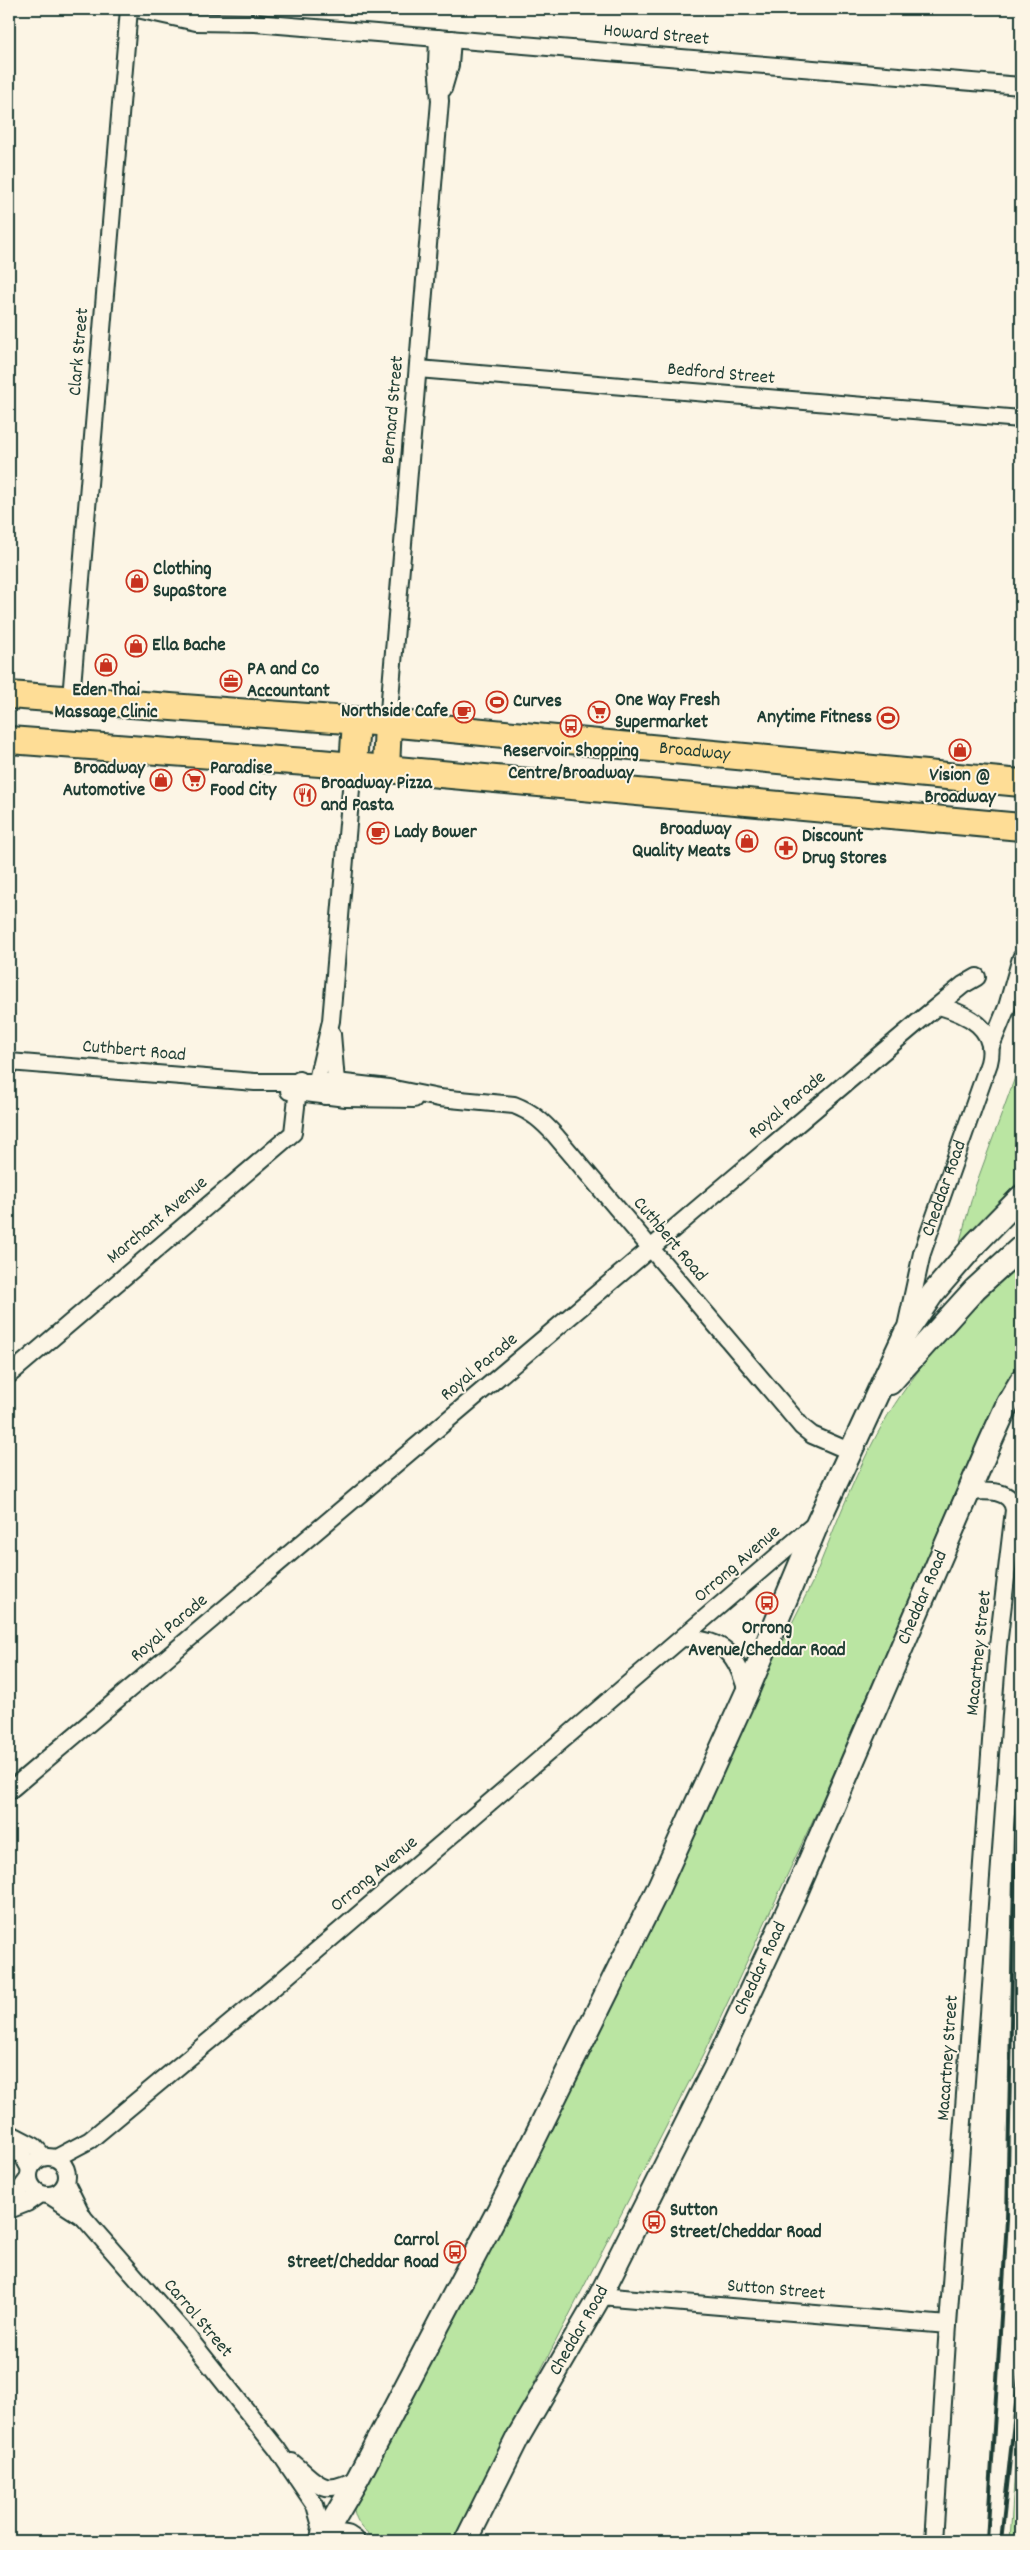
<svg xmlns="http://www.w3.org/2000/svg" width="1030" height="2550" font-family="Dekko,sans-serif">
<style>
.green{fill:#bae5a2;stroke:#6c916b}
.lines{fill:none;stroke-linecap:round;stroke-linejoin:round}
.street-casing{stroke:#1f3d34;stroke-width:20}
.secondary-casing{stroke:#1f3d34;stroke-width:26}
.primary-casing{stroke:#1f3d34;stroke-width:30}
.street{stroke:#fcf5e5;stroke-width:16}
.secondary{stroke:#fcf5e5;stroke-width:22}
.primary{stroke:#fedd96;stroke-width:26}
.rail{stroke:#1f3d34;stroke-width:4}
.labels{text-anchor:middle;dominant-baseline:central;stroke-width:4;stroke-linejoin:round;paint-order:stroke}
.street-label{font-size:19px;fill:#1f3d34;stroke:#fcf5e5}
.poi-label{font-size:19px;font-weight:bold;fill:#1f3d34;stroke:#fcf5e5;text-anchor:start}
</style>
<rect width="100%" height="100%" fill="#fcf5e5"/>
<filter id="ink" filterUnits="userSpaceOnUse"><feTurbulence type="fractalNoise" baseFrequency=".02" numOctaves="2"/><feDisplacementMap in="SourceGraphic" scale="10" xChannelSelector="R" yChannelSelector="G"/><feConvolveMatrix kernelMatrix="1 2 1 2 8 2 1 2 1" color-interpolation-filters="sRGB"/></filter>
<g filter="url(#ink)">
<path class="green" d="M1021 1061V1179L960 1241 975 1187Z
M1021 1265V1358L978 1440 819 1807 704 2053 453 2541H377C363 2530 352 2519 354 2501L813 1581C836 1525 857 1467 888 1415 923 1358 970 1308 1021 1265Z
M1021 2383V2541H1012L1010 2540Z"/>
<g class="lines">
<g class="street-casing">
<g id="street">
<path d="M137 9 196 22 255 23 1021 86"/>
<path d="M443 89 450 65 452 39"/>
<path d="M418 369 1021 419"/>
<path d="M71 698 129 9"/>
<path d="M388 723 440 101 437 64 438 38"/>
<path d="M991 1046 1007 1007 1021 958"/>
<path d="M9 1062 255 1082H336L389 1088 439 1098 514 1105C532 1112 542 1121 555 1135L802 1427 812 1435 849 1451"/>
<path d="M330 1090 336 1082 332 1034"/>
<path d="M289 1091 346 1098 414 1099"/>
<path d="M325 1096 317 1080 331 1021 353 766"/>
<path id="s1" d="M906 1327 922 1253 989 1063C998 1028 967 1014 939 1006"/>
<path d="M9 1375 293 1133 299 1080"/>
<path d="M684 1638C725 1640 736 1653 747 1692"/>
<path d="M9 1791 924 1017 963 985 977 977"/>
<path d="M9 2132 30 2169"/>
<path d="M11 2134 34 2146 44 2157"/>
<circle cx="48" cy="2176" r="19"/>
<path d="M56 2158 90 2140 280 1982 816 1523"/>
<path d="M66 2183 83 2217"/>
<path d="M49 2195 83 2217 187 2336 277 2449 315 2505 321 2526 319 2541"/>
<path d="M9 2205 28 2179"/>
<path d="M9 2210 27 2203 40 2194"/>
<path d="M600 2296 948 2325"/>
<path d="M292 2462C320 2485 322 2497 358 2478"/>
<path d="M934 2541 948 2325 998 1646 1014 1510C1012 1488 985 1491 969 1492"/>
</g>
</g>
<g class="secondary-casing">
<g id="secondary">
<path d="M890 1383 975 1289 1021 1247"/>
<path d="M321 2541 358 2478 510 2188 656 1893 747 1692 818 1522 905 1334 933 1293 977 1242 1021 1197"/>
<path d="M326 2541 334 2535 347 2537 353 2541"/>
<path id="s2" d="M466 2541 518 2437 600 2296 718 2061 795 1895 989 1445 1008 1403 1021 1381"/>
</g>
</g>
<g class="primary-casing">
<g id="primary">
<path id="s3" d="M9 695 388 723 1021 783"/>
<path d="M9 740 320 763 1021 827"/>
<path d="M353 766 356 721"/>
<path d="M386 769 388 723"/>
</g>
</g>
<use href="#street" class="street"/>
<use href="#secondary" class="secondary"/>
<use href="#primary" class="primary"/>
<path class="rail" d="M987 2541 1007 2220 1015 1828 1021 1740
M1001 2541 1021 2358"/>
</g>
</g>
<defs>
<g id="shop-ring" transform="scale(1.125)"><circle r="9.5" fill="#fcf5e5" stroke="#c8321e" stroke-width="1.5"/><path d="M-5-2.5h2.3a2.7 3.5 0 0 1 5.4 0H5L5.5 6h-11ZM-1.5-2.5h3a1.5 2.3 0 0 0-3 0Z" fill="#c8321e"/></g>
<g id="office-ring" transform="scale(1.125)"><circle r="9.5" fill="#fcf5e5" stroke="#c8321e" stroke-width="1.5"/><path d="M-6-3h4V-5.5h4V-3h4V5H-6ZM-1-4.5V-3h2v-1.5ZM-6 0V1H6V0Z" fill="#c8321e"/></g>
<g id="stadium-ring" transform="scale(1.125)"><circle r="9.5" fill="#fcf5e5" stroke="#c8321e" stroke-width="1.5"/><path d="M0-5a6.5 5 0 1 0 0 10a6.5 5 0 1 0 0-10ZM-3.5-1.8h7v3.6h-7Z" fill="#c8321e"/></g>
<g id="cafe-ring" transform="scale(1.125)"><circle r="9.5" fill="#fcf5e5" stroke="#c8321e" stroke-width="1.5"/><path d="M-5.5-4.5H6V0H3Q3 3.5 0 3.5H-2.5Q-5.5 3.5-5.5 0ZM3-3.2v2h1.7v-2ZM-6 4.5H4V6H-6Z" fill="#c8321e"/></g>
<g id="supermarket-ring" transform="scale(1.125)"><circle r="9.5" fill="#fcf5e5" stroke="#c8321e" stroke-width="1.5"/><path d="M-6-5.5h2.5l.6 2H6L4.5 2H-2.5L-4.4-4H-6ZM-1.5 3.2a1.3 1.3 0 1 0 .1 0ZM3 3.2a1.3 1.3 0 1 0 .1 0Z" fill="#c8321e"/></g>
<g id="bus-ring" transform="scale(1.125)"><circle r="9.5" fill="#fcf5e5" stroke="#c8321e" stroke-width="1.5"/><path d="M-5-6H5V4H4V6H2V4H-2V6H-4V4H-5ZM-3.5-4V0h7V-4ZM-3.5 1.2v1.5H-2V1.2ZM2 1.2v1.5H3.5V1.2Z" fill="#c8321e"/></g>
<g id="restaurant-ring" transform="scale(1.125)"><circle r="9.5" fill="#fcf5e5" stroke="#c8321e" stroke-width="1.5"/><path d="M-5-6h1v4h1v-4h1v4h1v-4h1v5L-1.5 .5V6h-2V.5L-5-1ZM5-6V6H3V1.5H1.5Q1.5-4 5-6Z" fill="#c8321e"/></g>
<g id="pharmacy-ring" transform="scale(1.125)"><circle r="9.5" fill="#fcf5e5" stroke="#c8321e" stroke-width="1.5"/><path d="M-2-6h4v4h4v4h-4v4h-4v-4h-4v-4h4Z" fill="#c8321e"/></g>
</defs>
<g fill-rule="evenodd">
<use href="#shop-ring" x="137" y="581"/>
<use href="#shop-ring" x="136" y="646"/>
<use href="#shop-ring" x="106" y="665"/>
<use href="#office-ring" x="231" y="681"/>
<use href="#stadium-ring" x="497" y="702"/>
<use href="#cafe-ring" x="464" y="712"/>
<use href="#supermarket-ring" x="599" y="712"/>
<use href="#stadium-ring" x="888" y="718"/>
<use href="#bus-ring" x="571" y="726"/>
<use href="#shop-ring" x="960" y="750"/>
<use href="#shop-ring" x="161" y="780"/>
<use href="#supermarket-ring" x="194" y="780"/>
<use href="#restaurant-ring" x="305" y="795"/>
<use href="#cafe-ring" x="378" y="833"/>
<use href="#shop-ring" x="747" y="841"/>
<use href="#pharmacy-ring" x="786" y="848"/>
<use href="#bus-ring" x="767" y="1603"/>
<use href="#bus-ring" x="654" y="2222"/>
<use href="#bus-ring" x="455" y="2252"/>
</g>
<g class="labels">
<g class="street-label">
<text transform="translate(656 36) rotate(5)">Howard Street</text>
<text transform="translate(80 352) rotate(-85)">Clark Street</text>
<text transform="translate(721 375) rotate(5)">Bedford Street</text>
<text transform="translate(394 410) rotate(-85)">Bernard Street</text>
<text stroke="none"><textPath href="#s3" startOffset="688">Broadway</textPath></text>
<text transform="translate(134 1052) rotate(5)">Cuthbert Road</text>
<text transform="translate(788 1106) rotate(-40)">Royal Parade</text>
<text stroke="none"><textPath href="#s1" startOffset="144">Cheddar Road</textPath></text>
<text transform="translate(158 1221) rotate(-40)">Marchant Avenue</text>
<text transform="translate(669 1240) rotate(50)">Cuthbert Road</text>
<text transform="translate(480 1368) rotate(-40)">Royal Parade</text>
<text transform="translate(738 1565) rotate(-41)">Orrong Avenue</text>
<text stroke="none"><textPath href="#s2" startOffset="1049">Cheddar Road</textPath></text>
<text transform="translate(170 1629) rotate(-40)">Royal Parade</text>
<text transform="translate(980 1653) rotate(-84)">Macartney Street</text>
<text transform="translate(375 1875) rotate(-40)">Orrong Avenue</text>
<text stroke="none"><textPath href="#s2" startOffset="644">Cheddar Road</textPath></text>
<text transform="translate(949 2058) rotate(-86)">Macartney Street</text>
<text transform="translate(776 2291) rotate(5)">Sutton Street</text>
<text transform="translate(197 2319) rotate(50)">Carrol Street</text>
<text stroke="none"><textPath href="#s2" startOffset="239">Cheddar Road</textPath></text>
</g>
<g class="poi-label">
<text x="153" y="570">Clothing<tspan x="153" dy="22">SupaStore</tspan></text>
<text x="152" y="646">Ella Bache</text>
<text x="247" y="670">PA and Co<tspan x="247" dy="22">Accountant</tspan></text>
<text x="106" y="691" text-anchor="middle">Eden Thai<tspan x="106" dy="22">Massage Clinic</tspan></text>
<text x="615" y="701">One Way Fresh<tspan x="615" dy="22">Supermarket</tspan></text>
<text x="513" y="702">Curves</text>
<text x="448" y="712" text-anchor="end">Northside Cafe</text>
<text x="872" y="718" text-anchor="end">Anytime Fitness</text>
<text x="571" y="752" text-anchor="middle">Reservoir Shopping<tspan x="571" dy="22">Centre/Broadway</tspan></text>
<text x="145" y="769" text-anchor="end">Broadway<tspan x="145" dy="22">Automotive</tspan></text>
<text x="210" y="769">Paradise<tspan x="210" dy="22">Food City</tspan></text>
<text x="960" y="776" text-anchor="middle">Vision @<tspan x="960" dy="22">Broadway</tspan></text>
<text x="321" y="784">Broadway Pizza<tspan x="321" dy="22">and Pasta</tspan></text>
<text x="731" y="830" text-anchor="end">Broadway<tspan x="731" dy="22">Quality Meats</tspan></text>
<text x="394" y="833">Lady Bower</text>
<text x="802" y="837">Discount<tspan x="802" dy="22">Drug Stores</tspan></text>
<text x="767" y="1629" text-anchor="middle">Orrong<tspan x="767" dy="22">Avenue/Cheddar Road</tspan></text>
<text x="670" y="2211">Sutton<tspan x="670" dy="22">Street/Cheddar Road</tspan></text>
<text x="439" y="2241" text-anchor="end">Carrol<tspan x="439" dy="22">Street/Cheddar Road</tspan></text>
</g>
</g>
<rect width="1030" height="2550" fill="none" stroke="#fcf5e5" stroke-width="30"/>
<rect x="15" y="15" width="1000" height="2520" fill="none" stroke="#1f3d34" stroke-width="2" filter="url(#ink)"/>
</svg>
